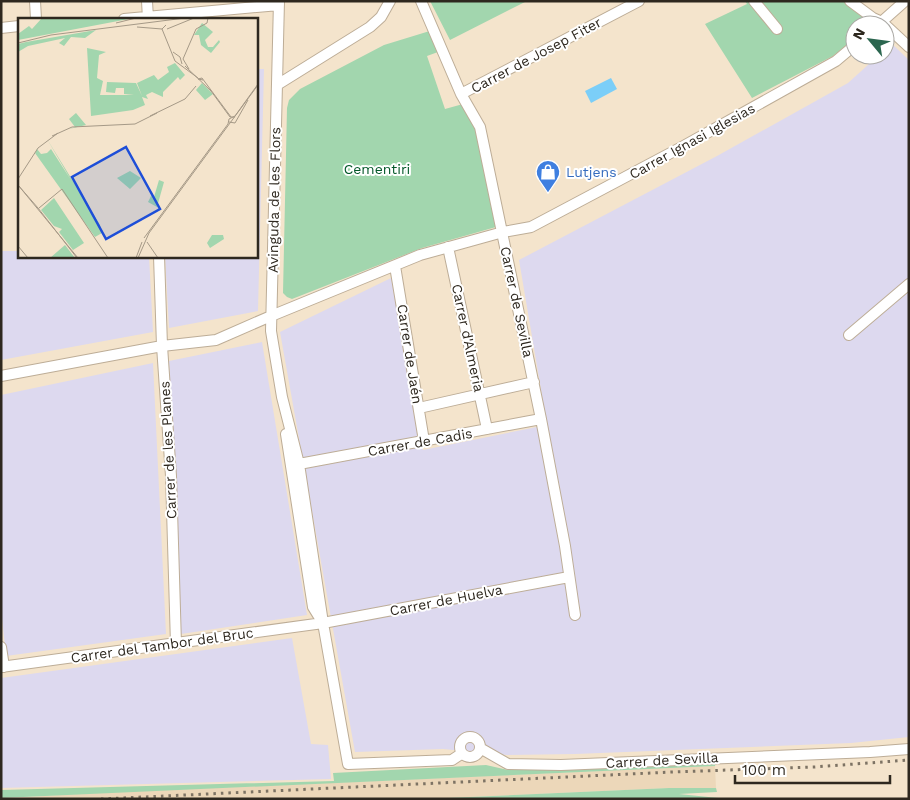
<svg xmlns="http://www.w3.org/2000/svg" width="910" height="800" font-family="'Work Sans',sans-serif">
<style>
.built{fill:#ecd7b9}
.industrial{fill:#ddd9ef}
.green{fill:#a2d6ae}
.water{fill:#7bcef8}
.lines{fill:none;stroke-linecap:round;stroke-linejoin:round}
.street-casing{stroke:#bdad97;stroke-width:12}
.street{stroke:#fff;stroke-width:10}
.rail{stroke:#7d7364;stroke-width:3;stroke-dasharray:2.5 5;stroke-linecap:butt}
.labels{text-anchor:middle;dominant-baseline:central;stroke-width:4;stroke-linejoin:round;paint-order:stroke}
.street-label{font-size:14px;fill:#2e281f;stroke:#fff}
.park-label{font-size:14px;fill:#035729;stroke:#fff}
.shop-label{font-size:14px;fill:#366cbe;stroke:#fff;text-anchor:start}
.inset-road{fill:none;stroke:#a59987;stroke-width:1}
.view{fill:#1d4ed8;fill-opacity:0.15;stroke:#1d4ed8;stroke-width:2.5}
.inset-edge{fill:none;stroke:#2e281f;stroke-width:2.5}
</style>
<rect width="100%" height="100%" fill="#f4e4cc"/>
<path class="built" d="M715 766 716 788H669L424 799H1L73 794Z"/>
<path class="industrial" d="M892 44 909 60V737L851 743 575 754 507 755 443 749 355 752 280 332 391 278 423 450 547 425 519 260 717 156 848 83 879 55H885V49Z
M256 69H264L258 311 169 328 165 256H256Z
M1 251H19V256H149L153 332 1 360Z
M262 342 307 615 181 634 169 361Z
M153 363 166 634 6 656 1 609V395Z
M292 638 311 744 328 745 331 779 1 788V678Z"/>
<path class="green" d="M430 1H527L450 40Z
M745 1H845L872 24 855 25V38L833 56 752 98 705 24 747 4Z
M433 30 438 52 427 56 445 109 463 104 479 137 496 227 422 248 292 299 287 297 283 293 287 108 289 100 300 89 384 45Z
M716 761 715 766 1 798V790L334 781 333 773 486 765 508 770Z
M669 788H716L717 792 679 794 728 799H424Z"/>
<path class="water" d="M611 78 617 89 591 103 585 91Z"/>
<g class="lines">
<g class="street-casing">
<path id="street" d="M35 1 36 19
M147 1 148 19
M279 1 271 331 282 397 299 464 323 623 348 764 452 760 461 754
M421 1 461 94 480 127 541 419 565 546 575 615
M754 1 777 29
M850 1 873 18 882 22 909 47
M124 19 279 5
M878 25 905 1
M1 28 19 26
M277 85 370 27 381 17 390 1
M461 94 639 1
M448 247 487 429
M159 256 162 346 171 476 176 644
M395 266 424 441
M849 335 909 284
M1 376 162 346 216 340 271 316 420 255 503 232 531 227 680 148 836 61 855 45
M419 408 534 382
M286 434 313 607 321 620
M299 464 541 419
M1 647 4 667
M1 667 323 623 569 577
M460 747a10 10 0 1 1 20 0a10 10 0 1 1-20 0Z
M480 748 508 764 561 765 870 752 909 749"/>
</g>
<use href="#street" class="street"/>
<path class="rail" d="M101 799 672 772 814 767 909 760"/>
</g>
<defs>
<g id="shop-pin" transform="scale(1.25)"><path d="M0 17L-7.5 6A9.5 9.5 0 1 1 7.5 6Z" fill="#3f7fe0" stroke="#fff"/><path d="M-5-2.5h2.3a2.7 3.5 0 0 1 5.4 0H5L5.5 6h-11ZM-1.5-2.5h3a1.5 2.3 0 0 0-3 0Z" fill="#fff"/></g>
</defs>
<g fill-rule="evenodd">
<use href="#shop-pin" x="548" y="172"/>
</g>
<g class="labels">
<g class="street-label">
<text transform="translate(536 55) rotate(-28)">Carrer de Josep Fiter</text>
<text transform="translate(692 141) rotate(-29)">Carrer Ignasi Iglesias</text>
<text transform="translate(274 200) rotate(-89)">Avinguda de les Flors</text>
<text transform="translate(517 302) rotate(78)">Carrer de Sevilla</text>
<text transform="translate(468 338) rotate(78)">Carrer d'Almeria</text>
<text transform="translate(410 354) rotate(81)">Carrer de Jaén</text>
<text transform="translate(420 442) rotate(-10)">Carrer de Cadis</text>
<text transform="translate(168 450) rotate(-93)">Carrer de les Planes</text>
<text transform="translate(446 600) rotate(-11)">Carrer de Huelva</text>
<text transform="translate(162 645) rotate(-8)">Carrer del Tambor del Bruc</text>
<text transform="translate(662 760) rotate(-3)">Carrer de Sevilla</text>
</g>
<g class="park-label">
<text x="377" y="169">Cementiri</text>
</g>
<g class="shop-label">
<text x="566" y="172">Lutjens</text>
</g>
</g>
<g transform="translate(18 18)">
<rect width="240" height="240" fill="#f4e4cc"/>
<path d="M24 0H116L0 22V16L11 8 14 11ZM184 5 195 14 187 22 190 29H195L201 22 202 24 193 35 183 27 181 17H176ZM78 12 67 20 53 19 46 28 41 25 47 20 10 28 0 34V26L8 24ZM69 30 88 34 81 37 79 60 85 63 82 77H116L106 76V70H98L97 75 88 74 89 64 118 65 124 78 119 65 136 57 140 62 151 54 149 49 157 45 167 57 162 62 160 59 145 74V79L134 74 128 77 130 81 124 79 127 87 115 92 73 98ZM184 65 195 76 187 82 178 72ZM58 95 68 107 51 111 57 109 51 101ZM29 121 82 207 84 215 77 219 17 135 19 131 23 136 29 135 33 131 53 162ZM112 153 123 160 112 171 99 160ZM141 162 146 164 139 189 130 184 133 178 136 179ZM36 180 66 225 55 232 41 214 44 211 36 208 23 192ZM194 217H205L206 221 192 230 189 225ZM47 227 57 240H32Z" fill="#a2d6ae"/>
<path class="inset-road" d="M98 5 118 0M148 7 144 11 157 43 180 60M119 9 144 11M149 11 176 0M0 25 33 17 167 0M155 34 162 39 164 46M167 48 193 73 212 99H217M171 51 165 41 178 11 189 5 190 0M185 62 180 61 184 60 213 99M132 98 167 81 178 68M211 104 217 105 230 82M34 118 54 109 117 106 139 95M0 161 20 130 40 115M0 167 20 190M0 167 60 240M20 190 59 240M21 190 44 171 90 240M126 220 210 106 211 101 217 98 240 66M129 224 140 240M0 228 10 240M118 240 124 224M120 240 131 215 240 67"/>
<path class="view" d="M108 129 142 191 88 221 54 159Z"/>
<rect width="240" height="240" class="inset-edge"/>
</g>
<rect width="910" height="800" fill="none" stroke="#2e281f" stroke-width="5"/>
<g transform="translate(870 40) rotate(299)"><circle r="24" fill="#ffffff" stroke="#aba9a5"/>
<path d="M0-4L9 19L0 12L-9 19Z" fill="#2b664f"/>
<text y="-8" font-size="14" font-weight="bold" text-anchor="middle" fill="#2e281f">N</text>
</g>
<path d="M735 775v8h155v-8" fill="none" stroke="#2e281f" stroke-width="2.5"/>
<text x="742" y="775" font-size="15" fill="#2e281f" stroke="#ffffff" stroke-width="4" paint-order="stroke">100 m</text>
</svg>
